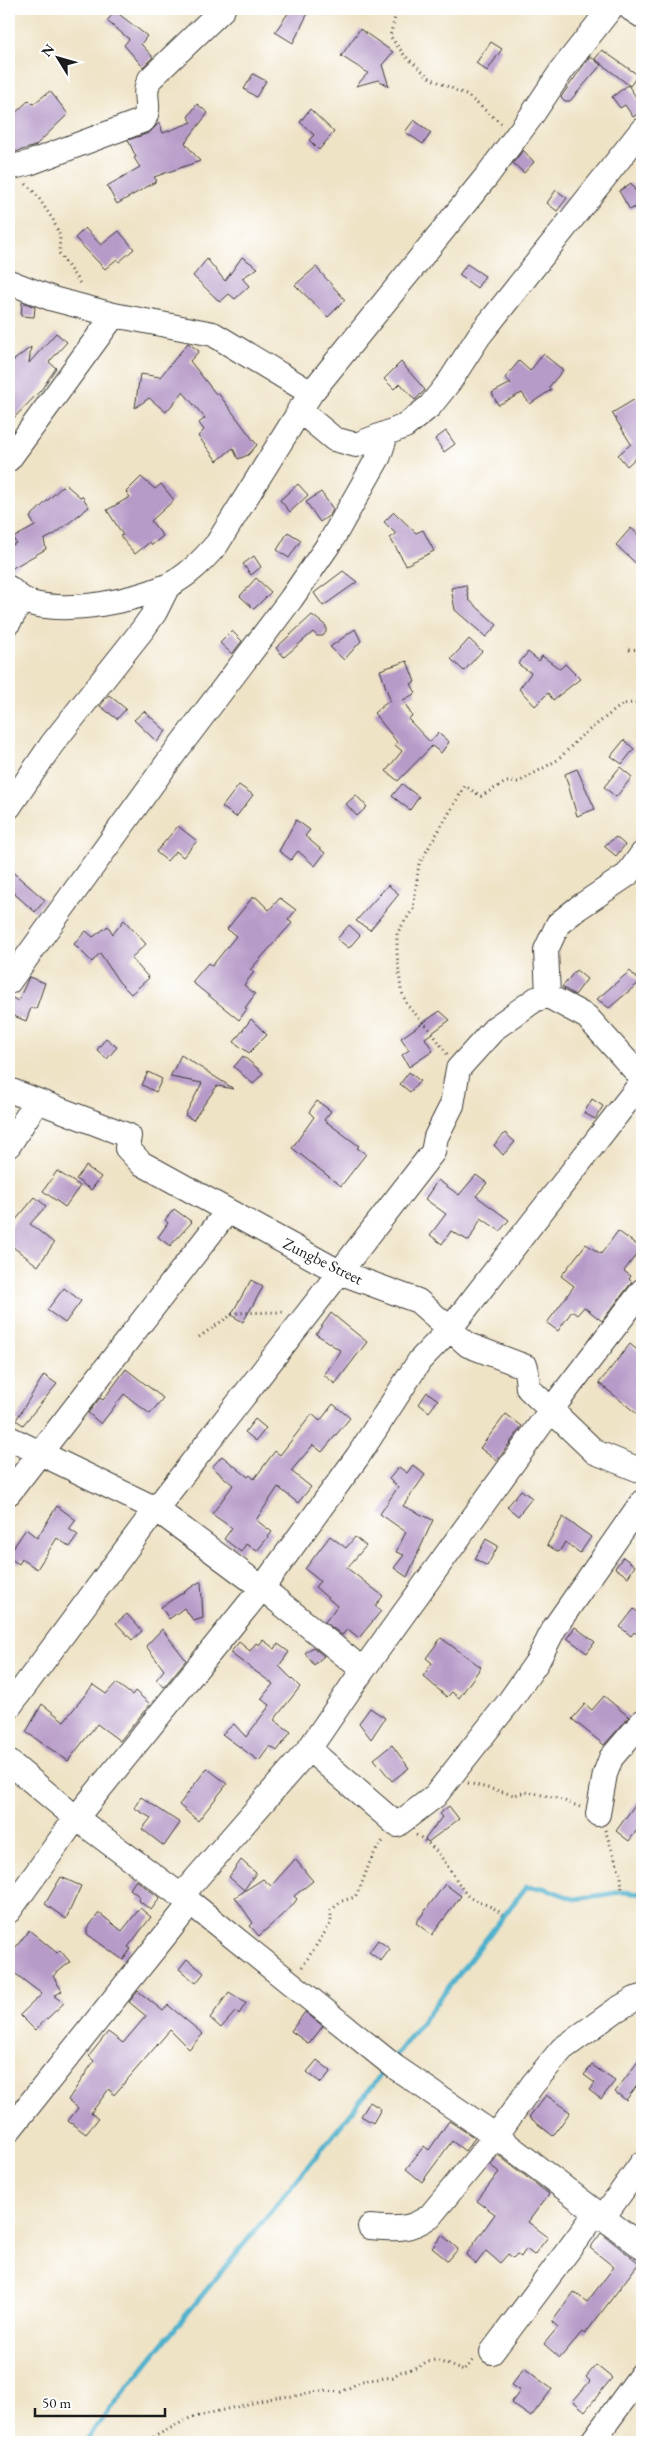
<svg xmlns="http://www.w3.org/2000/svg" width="651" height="2451" font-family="'EB Garamond',serif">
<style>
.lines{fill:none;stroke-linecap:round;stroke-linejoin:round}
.stream{stroke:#4db1cc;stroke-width:5}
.building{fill:#b69ac7}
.minor-casing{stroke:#3c3a36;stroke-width:26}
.path{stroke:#3c3a36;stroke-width:3;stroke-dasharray:1 4;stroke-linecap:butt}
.minor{stroke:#fff;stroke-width:24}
.labels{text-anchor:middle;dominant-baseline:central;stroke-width:5;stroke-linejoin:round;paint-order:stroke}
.street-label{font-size:16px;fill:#1c1c1c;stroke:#fff}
</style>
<rect width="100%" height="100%" fill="#fff"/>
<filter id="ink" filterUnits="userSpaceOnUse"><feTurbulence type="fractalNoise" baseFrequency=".02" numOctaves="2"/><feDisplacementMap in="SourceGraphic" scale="10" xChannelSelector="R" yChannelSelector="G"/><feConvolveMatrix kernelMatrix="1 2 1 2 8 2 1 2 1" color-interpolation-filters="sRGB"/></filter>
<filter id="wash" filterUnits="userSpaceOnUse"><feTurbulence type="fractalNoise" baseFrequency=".0096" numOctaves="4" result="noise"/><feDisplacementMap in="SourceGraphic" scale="20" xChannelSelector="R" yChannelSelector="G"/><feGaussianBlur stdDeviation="1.12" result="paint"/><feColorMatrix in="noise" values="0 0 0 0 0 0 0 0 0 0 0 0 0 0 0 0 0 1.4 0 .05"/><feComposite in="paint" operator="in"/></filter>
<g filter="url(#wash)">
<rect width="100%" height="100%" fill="#efe3c6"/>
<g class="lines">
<path class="stream" d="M394 2058 526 1887 544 1888 574 1899 622 1892 642 1894
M85 2442C182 2315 288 2195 386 2068"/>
</g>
<g id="blocks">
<path class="building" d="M291 9H310L293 43 275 32Z
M115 11 147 36 141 44 153 57 143 67 124 45 129 39 107 21Z
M360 29 393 52 382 65 389 86 378 80 356 86 368 73 341 56Z
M491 42 502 49 487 71 476 63Z
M602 50 638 75 630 86 595 59Z
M590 56 601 65 570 101H565L561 97Z
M253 74 266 81 256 97 244 89Z
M628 85 642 106V111L633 117 625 105 620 108 612 97Z
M50 91 68 114 35 146 9 154V119L29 100 33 104Z
M197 104 208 113 185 143 200 161 154 177 157 181 117 204 107 186 140 167 134 158 136 157 128 140 149 133 159 123 163 133 192 122 188 117Z
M310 109 334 132 319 150 309 140 314 135 300 122Z
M414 120 431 133 423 144 405 132Z
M523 150 534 162 524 173 513 163Z
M631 183 642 203 630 210 619 191Z
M556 190 567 198 557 211 547 203Z
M85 228 101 245 119 231 134 249 119 262 117 259 105 269 75 238Z
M242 257 258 268 242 278 249 286 235 299 229 294 220 302 193 276 207 259 225 281Z
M467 264 485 276 477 288 459 275Z
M316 267 345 300 328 317 295 285Z
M22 302 35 307 34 317 21 316Z
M56 333 67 342 49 362 56 368 41 390 9 423V364L31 347 29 363Z
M188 343 199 351 190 361 216 394 218 393 257 445 248 455 238 459 233 448 217 461 198 436 204 430 199 423 205 418 183 392 166 412 149 398 135 408 140 374 160 377Z
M543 354 563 370 549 387 551 390 530 404 522 393 498 405 492 393 511 383 505 378 519 361 530 371Z
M401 362 425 390 415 400 400 383 394 389 384 379Z
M642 395V463L638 456 627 466 618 455 631 444 612 413Z
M446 431 455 444 444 452 435 439Z
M141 477 155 489 161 484 174 500 151 521 163 536 152 545 150 542 135 554 120 536 123 535 107 510 130 497 126 492Z
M65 484 80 497 82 496 89 507 55 534 44 540 46 549 9 570V547L16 543 13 538 35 526 30 517Z
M298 484 308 495 290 512 280 500Z
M321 492 333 509 330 515 320 522 306 502Z
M394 512 416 533 423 530 434 551 406 565 390 538 396 534 384 522Z
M631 528 642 538V569L616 545Z
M288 532 301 540 289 558 277 550Z
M254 556 261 567 251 575 243 564Z
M343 571 357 582 323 606 314 593Z
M256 578 271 592 254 609 240 596Z
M466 585 469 600 497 625 486 637 455 610 451 588Z
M312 615 326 626V632L323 636H317L313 632 284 657 276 648Z
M355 629 361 641 344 660 330 647Z
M232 631 242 641 232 654 220 643Z
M469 639 482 651 464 671 451 659Z
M528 652 539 661 542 656 560 669 565 664 580 679 553 700 548 693 535 706 519 689 531 673 518 664Z
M407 661 415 682 411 684 416 693 403 700 412 716 408 719 430 742 438 733 449 742 441 753 432 746 398 781 386 771 402 751 395 745 397 742 374 713 390 700 380 670Z
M109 695 126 709 117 719 100 706Z
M144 711 166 731 157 742 134 720Z
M624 740 634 749 622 764 611 756Z
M620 767 632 777 616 797 604 787Z
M577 769 595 809 577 816 565 774Z
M402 784 419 797 410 810 392 796Z
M239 785 253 795 236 817 222 807Z
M356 795 367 807 357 816 346 804Z
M296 820 310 830 305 836 325 853 315 866 298 851 291 860 279 851Z
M178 826 197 841 183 857 176 851 167 861 156 852Z
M616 837 625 845 616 856 604 846Z
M9 869 45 900 35 912 9 889Z
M388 885 399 894 370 930 356 921Z
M256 897 269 910 280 898 296 910 288 920 292 923 250 970 254 972 244 985 255 994 245 1008 247 1009 239 1020 192 982 208 963 212 966 236 936 227 929 252 898Z
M124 920 146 944 131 958 149 978 131 994 119 982 100 953 92 962 74 944 86 931 93 937 108 926 113 934Z
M349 925 360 935 349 948 337 939Z
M576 970 587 979 575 995 562 987Z
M630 971 640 982 609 1008 597 999Z
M29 977 45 983 36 1009 31 1008 26 1021 9 1014V996L18 1001Z
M440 1011 450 1020 425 1038 433 1051 409 1067 402 1055 409 1050 401 1038Z
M251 1019 267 1035 249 1053 234 1042Z
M106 1038 117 1047 107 1059 97 1050Z
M181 1055 234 1089 217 1086 193 1120 185 1115 202 1083 170 1077Z
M243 1056 263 1073 253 1084 234 1067Z
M148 1072 162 1079 156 1092 142 1085Z
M409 1072 420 1081 410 1092 400 1084Z
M592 1099 603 1106 595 1119 584 1113Z
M317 1101 331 1111 324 1120 359 1146 357 1148 366 1154 341 1186 292 1148 314 1117 309 1112Z
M505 1133 515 1142 503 1155 494 1145Z
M86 1166 101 1177 91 1190 76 1179Z
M57 1171 80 1186 65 1207 43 1191Z
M476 1175 487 1183 476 1196 509 1220 500 1231 481 1218 469 1241 451 1231 442 1244 430 1235 446 1214 425 1199 438 1180 459 1195Z
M35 1197 46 1206 30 1224 54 1243 38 1266 9 1244V1228Z
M174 1209 192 1222 170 1246 158 1237 168 1223 165 1220Z
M618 1231 641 1248 624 1271 631 1276 629 1279 632 1282 602 1321 584 1307 577 1315 572 1311 558 1331 547 1323 574 1286 561 1276 586 1244 601 1254Z
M251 1280 263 1287 243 1322 231 1315Z
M64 1288 81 1301 65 1323 47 1310Z
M331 1313 367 1342 335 1384 324 1375 341 1351 316 1334Z
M630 1344 642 1354V1418L599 1383Z
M126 1369 163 1398 150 1414 124 1394 101 1424 88 1413 100 1398 103 1400Z
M44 1375 57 1384 23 1425 16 1420Z
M427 1392 438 1400 429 1412 419 1404Z
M333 1404 350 1418 322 1452 313 1445 291 1471 311 1487 298 1503 278 1487 256 1520 272 1532 257 1551 246 1544 241 1552 224 1539 232 1528 212 1514 233 1485 212 1467 222 1456 248 1477 250 1475 254 1479 275 1451 280 1455 312 1414 320 1421Z
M506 1414 522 1426 497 1461 480 1448Z
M255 1419 266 1428 256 1441 245 1432Z
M413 1465 425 1475 403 1506 433 1520 407 1577 394 1568 404 1555 396 1552 406 1532 380 1514 398 1487 389 1479 399 1467 407 1473Z
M521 1490 532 1498 518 1516 507 1507Z
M57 1506 76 1520 69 1529 78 1535 70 1547 57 1538 37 1569 22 1559 19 1564 9 1558V1554L26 1529 37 1538Z
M563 1517 591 1537 580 1553 565 1542 559 1552 547 1545Z
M330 1536 346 1548 355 1537 366 1546 347 1568 383 1596 375 1606 381 1611 359 1638 348 1629 342 1635 325 1622 337 1606 315 1587 320 1581 305 1569Z
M486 1539 498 1546 487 1566 475 1559Z
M623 1557 635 1566 628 1577 615 1568Z
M201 1581 203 1618 194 1621 184 1608 169 1619 161 1607Z
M634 1609 642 1616V1638L634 1632 631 1636 620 1627Z
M127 1614 142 1631 132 1640 116 1623Z
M575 1627 595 1642 587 1653 567 1638Z
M162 1629 186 1660 164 1687 156 1680 164 1670 146 1646Z
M441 1638 481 1667 459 1698 452 1692 447 1697 423 1676 432 1663 426 1658Z
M263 1640 275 1649 278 1644 289 1652 279 1666 300 1687 274 1720 291 1732 277 1751 270 1746 259 1761 222 1734 234 1724 246 1737 270 1705 261 1699 273 1684 230 1653 239 1642 250 1651 256 1643 259 1645Z
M313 1647 324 1656 314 1665 305 1653Z
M116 1683 132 1695 135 1691 150 1704 120 1741 97 1724 68 1761 26 1732 42 1704 64 1721 93 1685 106 1694Z
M604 1696 629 1717 604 1745 572 1719 585 1704 592 1710Z
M370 1708 385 1718 371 1739 359 1723Z
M392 1745 409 1768 392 1781 374 1759Z
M207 1768 227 1784 198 1821 179 1805Z
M642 1795V1823L629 1841 616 1831Z
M141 1797 180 1823 164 1846 142 1829 151 1818 134 1808Z
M449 1806 459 1819 428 1842 425 1839 442 1817 439 1814Z
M295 1859 313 1881 294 1896 297 1899 292 1906 259 1936 250 1926 253 1923 235 1897 263 1879 271 1886Z
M241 1860 256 1873 244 1890 229 1877Z
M61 1877 81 1886 66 1919 45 1904Z
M136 1880 160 1898 151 1910 138 1900 140 1897 130 1889Z
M445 1884 461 1896 432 1935 416 1923Z
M140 1908 151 1917 128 1947 131 1949 123 1960 87 1934V1929L99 1913 122 1931Z
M29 1930 57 1953 60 1950 70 1962 53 1976 62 1991 54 1996 64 2003 35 2030 20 2015 42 1994 9 1969V1956Z
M378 1940 390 1949 381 1961 369 1952Z
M187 1959 204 1973 196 1983 179 1969Z
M138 1991 163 2011 168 2005 203 2034 189 2049 170 2030 114 2095 109 2089 91 2113 98 2119 86 2134 68 2121 78 2108 68 2100 94 2061 89 2056 108 2032 123 2043 146 2016 129 2002Z
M229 1992 246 2003 239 2014 236 2011 221 2028 210 2018Z
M305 2012 323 2026 309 2044 291 2031Z
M642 2056V2079L626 2100 615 2092Z
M317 2060 331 2071 321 2083 307 2072Z
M592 2065 615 2081 601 2099 589 2090 595 2083 584 2075Z
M546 2095 570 2112 553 2136 529 2117Z
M370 2102 381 2109 373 2123 361 2116Z
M449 2121 475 2138 465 2151 452 2141 422 2182 406 2169 424 2146 429 2150Z
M498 2155 549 2194 528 2222 548 2237 534 2255 526 2249 521 2257 517 2254 513 2258 508 2254 500 2263 486 2251 476 2264 466 2255 495 2214 477 2201 499 2172 490 2165Z
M601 2233 639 2263 585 2334 582 2332 560 2358 544 2344 558 2327 552 2322 574 2292 587 2302 614 2267 590 2248Z
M442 2235 458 2249 448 2261 432 2248Z
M596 2365 612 2378 585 2411 573 2401 590 2381 586 2377Z
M524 2368 552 2389 531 2417 511 2403 520 2391 511 2385Z"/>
</g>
</g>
<g filter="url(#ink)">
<use href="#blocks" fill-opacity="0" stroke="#3c3a36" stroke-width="1"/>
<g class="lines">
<g class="minor-casing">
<path id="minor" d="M631 9 642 16
M9 168 29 163 144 120C152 104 141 95 150 79L223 9
M9 282 53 299 114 315 213 334 311 393
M299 410 334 439 356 445 405 426 430 406 450 381 479 336 642 130
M9 459 114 315
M9 588C17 595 24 602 34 604 73 613 131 601 167 586 187 577 203 560 217 544L311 393 486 177 530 118 562 70 610 9
M9 622 22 600
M9 807 52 744 143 629 155 612 168 586
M642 854 627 875 578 908 558 924 546 950 548 996 587 1017 642 1078
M9 982 176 751 291 599 331 541 379 456 386 435
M9 1090 129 1136 127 1148 141 1163 339 1272 418 1301 468 1345 526 1367 528 1388 595 1452 642 1471
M9 1145 37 1101
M9 1438 156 1509 433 1152 436 1137 452 1105 458 1069 495 1028 536 999 548 996
M9 1493 223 1217
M9 1707 156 1509 262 1588 358 1456 420 1360 450 1329 642 1082
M309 1749 363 1670 551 1410 642 1291
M9 1762 76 1818 181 1896
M598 1814 605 1774 611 1758 642 1722
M191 1903 395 2067 496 2136 642 2247
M9 1911 76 1818 262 1588 363 1670
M9 2130 191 1903 181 1896 309 1749 397 1825 435 1796 509 1702 537 1662 555 1627 642 1502
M604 2216 642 2163
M370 2227C395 2229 409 2231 430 2216L496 2136 533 2084 562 2049 616 2010 635 1999 642 1997
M492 2352 597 2212
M592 2442 642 2374"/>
</g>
<path class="path" d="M397 9 390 36 405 56 430 78 468 96 502 124
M26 184 36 194 53 220 60 236 59 253 81 285
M629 650 642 649
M638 666 642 671
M447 1054 431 1031 407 1005 401 990 397 953V933L413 909 419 864 465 786 481 796 506 782H519L559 759 580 737 623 704 642 702
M199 1337 234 1313 283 1312
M468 1783 514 1795 528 1792 557 1798 580 1807
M605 1830 621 1876 622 1892
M416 1835C440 1847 451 1874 466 1894 473 1903 492 1903 502 1915
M302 1967 331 1923V1910L342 1901 355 1897C368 1874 366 1861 384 1840
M144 2442 190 2418 277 2397 295 2396 318 2391 341 2392 362 2381 393 2377 400 2372 419 2367 430 2361 436 2360 464 2371 473 2360"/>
<use href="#minor" class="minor"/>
</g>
</g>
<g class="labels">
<g class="street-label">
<text transform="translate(323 1261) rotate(26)">Zungbe Street</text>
</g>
</g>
<rect width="651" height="2451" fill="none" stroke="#fff" stroke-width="30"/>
<g transform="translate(58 58) rotate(307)" stroke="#ffffff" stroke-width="4" paint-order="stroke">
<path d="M0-4L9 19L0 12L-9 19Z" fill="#1c1c1c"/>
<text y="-8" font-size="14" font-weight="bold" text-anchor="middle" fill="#1c1c1c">N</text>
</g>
<path d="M35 2408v8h130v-8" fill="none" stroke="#1c1c1c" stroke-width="2.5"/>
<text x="42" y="2408" font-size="15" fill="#1c1c1c" stroke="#ffffff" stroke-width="4" paint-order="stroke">50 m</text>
</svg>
